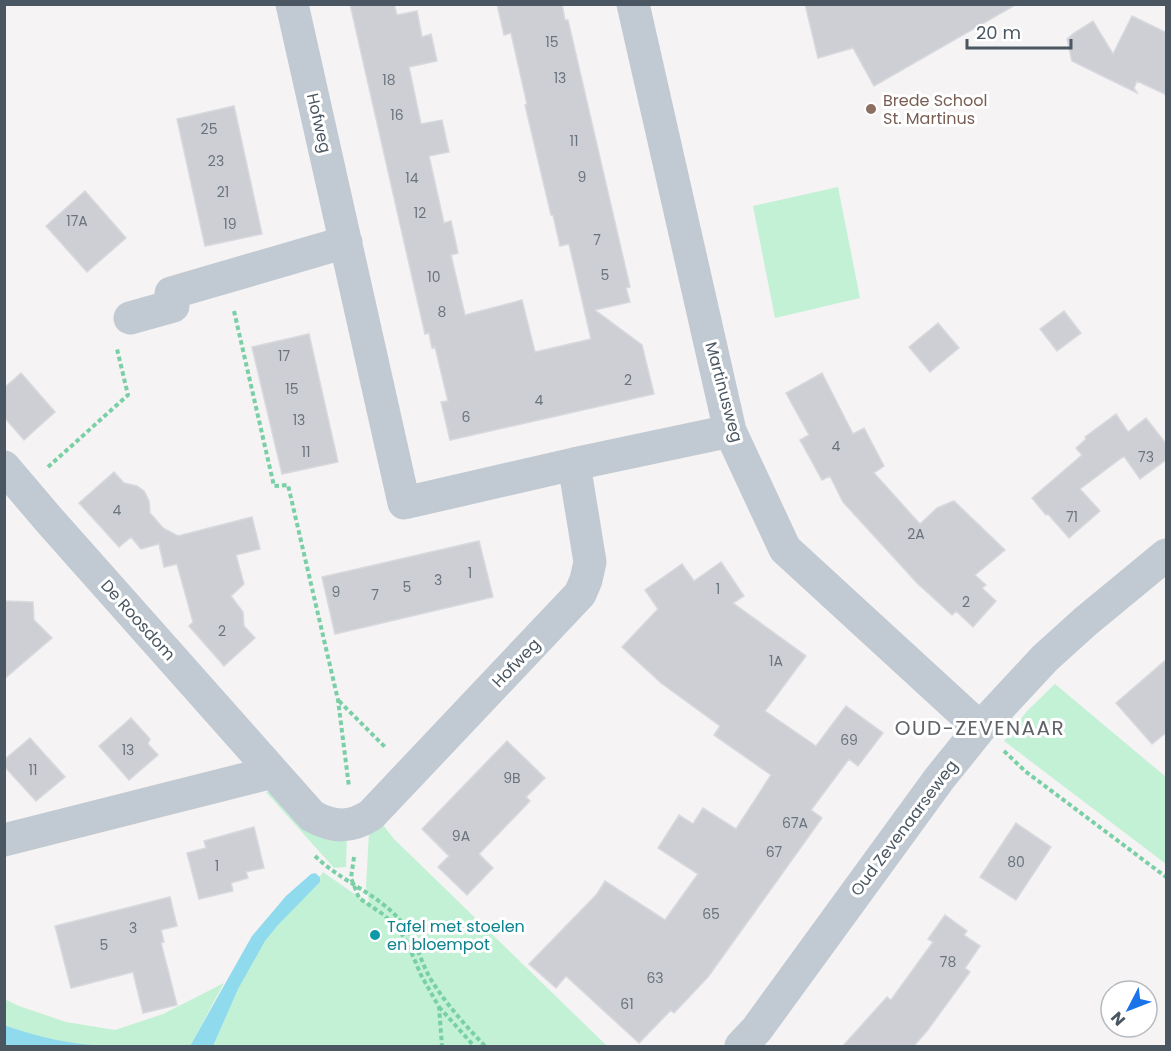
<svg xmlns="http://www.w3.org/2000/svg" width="1171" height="1051" font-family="Poppins,sans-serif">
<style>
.green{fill:#c3f1d5}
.water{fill:#90daee}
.building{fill:#cdcfd5;stroke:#d7d9de;stroke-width:1.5}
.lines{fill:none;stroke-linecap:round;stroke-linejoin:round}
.path{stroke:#7ad0a6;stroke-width:4;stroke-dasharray:4.5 3;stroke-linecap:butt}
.minor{stroke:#c1cad2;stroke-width:33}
.education-dot{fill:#8d6e63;stroke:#fff;stroke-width:2}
.culture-dot{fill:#0f9aa8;stroke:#fff;stroke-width:2}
.labels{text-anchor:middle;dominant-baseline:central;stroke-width:6;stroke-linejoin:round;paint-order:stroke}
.number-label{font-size:14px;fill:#6b747e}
.education-label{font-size:16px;fill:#785e54;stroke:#fff;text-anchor:start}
.street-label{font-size:16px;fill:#4a5661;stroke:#fff}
.culture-label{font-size:16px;fill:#0d838f;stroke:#fff;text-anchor:start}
.quarter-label{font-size:20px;letter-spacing:1.5px;fill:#5f6368;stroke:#fff}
</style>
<rect width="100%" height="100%" fill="#f5f3f3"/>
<path class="green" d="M838 187 860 298 775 318 753 206Z
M1055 684 1166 777V864L1004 741 1027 711Z
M273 790 347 833 346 867 334 868 266 792Z
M380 821 394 839 607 1046H213C228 1010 243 971 266 939 282 918 302 900 320 882V877L323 872 370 905 366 887 369 832Z
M224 983 190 1046C148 1046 105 1049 63 1042 43 1039 24 1032 5 1025L4 999 19 1006 66 1022 115 1030 163 1014Z"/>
<path class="water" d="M315 873 320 877V882L277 926 265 941 238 989 213 1046H190L252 936 286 896 311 874Z
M4 1025C38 1037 72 1045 108 1046 125 1046 143 1045 159 1046H5Z"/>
<path class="building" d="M350 4H394L397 15 417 11 422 37 431 34 437 61 409 67 421 124 442 120 449 152 429 156 444 223 451 221 458 253 451 255 465 315 522 300 535 352 591 339 569 244 560 246 553 215H551L525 105 527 104 511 33 504 35 497 4H562L565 20H568L630 287 626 288 630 302 595 310 642 345 654 394 450 440 441 402 448 401 435 347 432 348 429 333 425 334Z
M805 4H1017L874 86 853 48 818 58Z
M1132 16 1167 33V95L1137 81 1134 88 1137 93 1072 61 1067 39 1074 33 1093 21 1113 54Z
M234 106 262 234 205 246 177 119Z
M85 191 126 238 87 272 46 226Z
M1064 311 1081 333 1057 351 1040 329Z
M938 323 959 348 930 372 909 347Z
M309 334 338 462 282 474 252 347Z
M21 373 55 412 24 440 4 417V388Z
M822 373 853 434 864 428 884 466 874 473 920 524 937 508 954 501 1005 550 975 575 986 585 982 588 996 601 973 627 956 611 952 615 917 583 843 502 830 476 822 480 800 440 809 435 786 393Z
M1116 414 1128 432 1146 418 1167 445V459L1140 479 1124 456 1080 489 1100 511 1069 538 1048 514 1046 515 1032 498 1082 455 1076 448 1086 439 1085 437Z
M114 472 124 483 137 486 144 491 149 501 150 513 163 528 178 536 252 517 260 549 236 555 244 584 231 596 243 612 244 626 255 638 224 666 189 626 193 622 177 564 164 567 159 544 141 549 131 537 119 547 79 503Z
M479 541 493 597 335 634 322 577Z
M721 562 744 596 733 603 806 656 765 711 816 746 846 706 883 733 858 766 849 759 811 810 822 818 708 977 674 1013 671 1010 639 1043 566 976 556 988 529 964 597 894 605 881 665 920 698 874 658 848 679 815 693 824 703 808 736 829 771 775 714 735 720 726 661 683 622 647 658 609 645 590 682 564 694 581Z
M4 601 33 602 34 620 52 638 4 679Z
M1167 659V732L1152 744 1116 703Z
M131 718 150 739 148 744 158 755 129 780 99 746Z
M30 738 65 777 36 801 4 766V760Z
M507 741 545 778 526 797 530 801 479 854 493 868 467 895 438 867 449 856 422 829Z
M1016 823 1051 847 1016 900 980 877Z
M254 827 264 868 246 872 248 878 231 883 233 891 199 899 187 853 206 848 204 841Z
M170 897 177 926 161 930 164 942 161 943 177 1005 143 1013 133 972 71 988 55 926Z
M945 915 967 931 964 935 980 946 965 968 970 972 927 1031 913 1047H842L887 997 891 1000 933 942 928 939Z"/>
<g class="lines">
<path class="path" d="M234 311 274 486 288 485 338 700 349 787
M48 467 128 395 117 349
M339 701 386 748
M1004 751 1025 771 1166 877
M315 856C341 882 380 894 403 924 416 940 420 960 430 978 445 1003 465 1025 485 1046
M354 857 351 878 359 898 384 915 399 930 407 942 421 975 439 1007 442 1046
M439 1007 474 1046"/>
<path class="minor" d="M292 4 404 503 574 464
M633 4 730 431 785 549 980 728
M130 318 173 306 171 293 346 242
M4 467 50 521 312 816C334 828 351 828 371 815L580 594 586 580 590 562 574 464 730 431
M4 840 273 772
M741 1046 757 1029 939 779 980 728 1045 658 1086 621 1166 555"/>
</g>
<circle class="education-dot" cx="871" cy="109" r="6"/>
<circle class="culture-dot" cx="375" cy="935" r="6"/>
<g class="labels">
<g class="number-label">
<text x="552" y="42">15</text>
<text x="560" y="78">13</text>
<text x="389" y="80">18</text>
<text x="397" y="115">16</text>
<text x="209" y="129">25</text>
<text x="574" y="141">11</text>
<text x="216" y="161">23</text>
<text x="582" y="177">9</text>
<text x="412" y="178">14</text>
<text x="223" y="192">21</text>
<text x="420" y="213">12</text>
<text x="77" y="221">17A</text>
<text x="230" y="224">19</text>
<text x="597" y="240">7</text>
<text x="605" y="275">5</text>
<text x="434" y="277">10</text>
<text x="442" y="312">8</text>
<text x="284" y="356">17</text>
<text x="628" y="380">2</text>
<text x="292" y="389">15</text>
<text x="539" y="400">4</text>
<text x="466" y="417">6</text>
<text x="299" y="420">13</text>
<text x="836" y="446">4</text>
<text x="306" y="452">11</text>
<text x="1146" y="457">73</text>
<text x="117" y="510">4</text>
<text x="1072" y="517">71</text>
<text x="916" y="534">2A</text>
<text x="470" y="573">1</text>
<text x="438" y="580">3</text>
<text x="407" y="587">5</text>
<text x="718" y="589">1</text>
<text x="336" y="592">9</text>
<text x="375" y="595">7</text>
<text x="966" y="602">2</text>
<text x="222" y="631">2</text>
<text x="776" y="661">1A</text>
<text x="849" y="740">69</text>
<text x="128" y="750">13</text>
<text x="33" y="770">11</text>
<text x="512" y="778">9B</text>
<text x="795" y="823">67A</text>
<text x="461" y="836">9A</text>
<text x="774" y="852">67</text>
<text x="1016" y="862">80</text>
<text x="217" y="866">1</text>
<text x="711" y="914">65</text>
<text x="133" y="928">3</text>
<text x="104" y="945">5</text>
<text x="948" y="962">78</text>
<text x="655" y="978">63</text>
<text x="627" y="1004">61</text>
</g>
<g class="education-label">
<text x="883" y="100">Brede School<tspan x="883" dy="18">St. Martinus</tspan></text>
</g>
<g class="street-label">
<text transform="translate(319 123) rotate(77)">Hofweg</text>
<text transform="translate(724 392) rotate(75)">Martinusweg</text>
<text transform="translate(138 620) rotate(48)">De Roosdom</text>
<text transform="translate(516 663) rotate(-46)">Hofweg</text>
<text transform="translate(904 828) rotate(-53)">Oud Zevenaarseweg</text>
</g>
<g class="culture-label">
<text x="387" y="926">Tafel met stoelen<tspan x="387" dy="18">en bloempot</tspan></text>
</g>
<g class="quarter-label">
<text x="980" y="728">OUD-ZEVENAAR</text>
</g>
</g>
<rect width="1171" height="1051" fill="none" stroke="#4a5661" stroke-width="12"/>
<g transform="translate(1129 1009) rotate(228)"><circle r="28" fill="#ffffff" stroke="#b7bbc0" stroke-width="1.5"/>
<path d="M0-4.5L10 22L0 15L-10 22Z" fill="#1a73e8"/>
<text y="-9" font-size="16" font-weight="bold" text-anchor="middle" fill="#4a5661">N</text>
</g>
<path d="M967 39v9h104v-9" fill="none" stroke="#4a5661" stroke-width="3"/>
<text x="976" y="39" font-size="18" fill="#4a5661" stroke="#ffffff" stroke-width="4.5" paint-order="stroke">20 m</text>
</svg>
